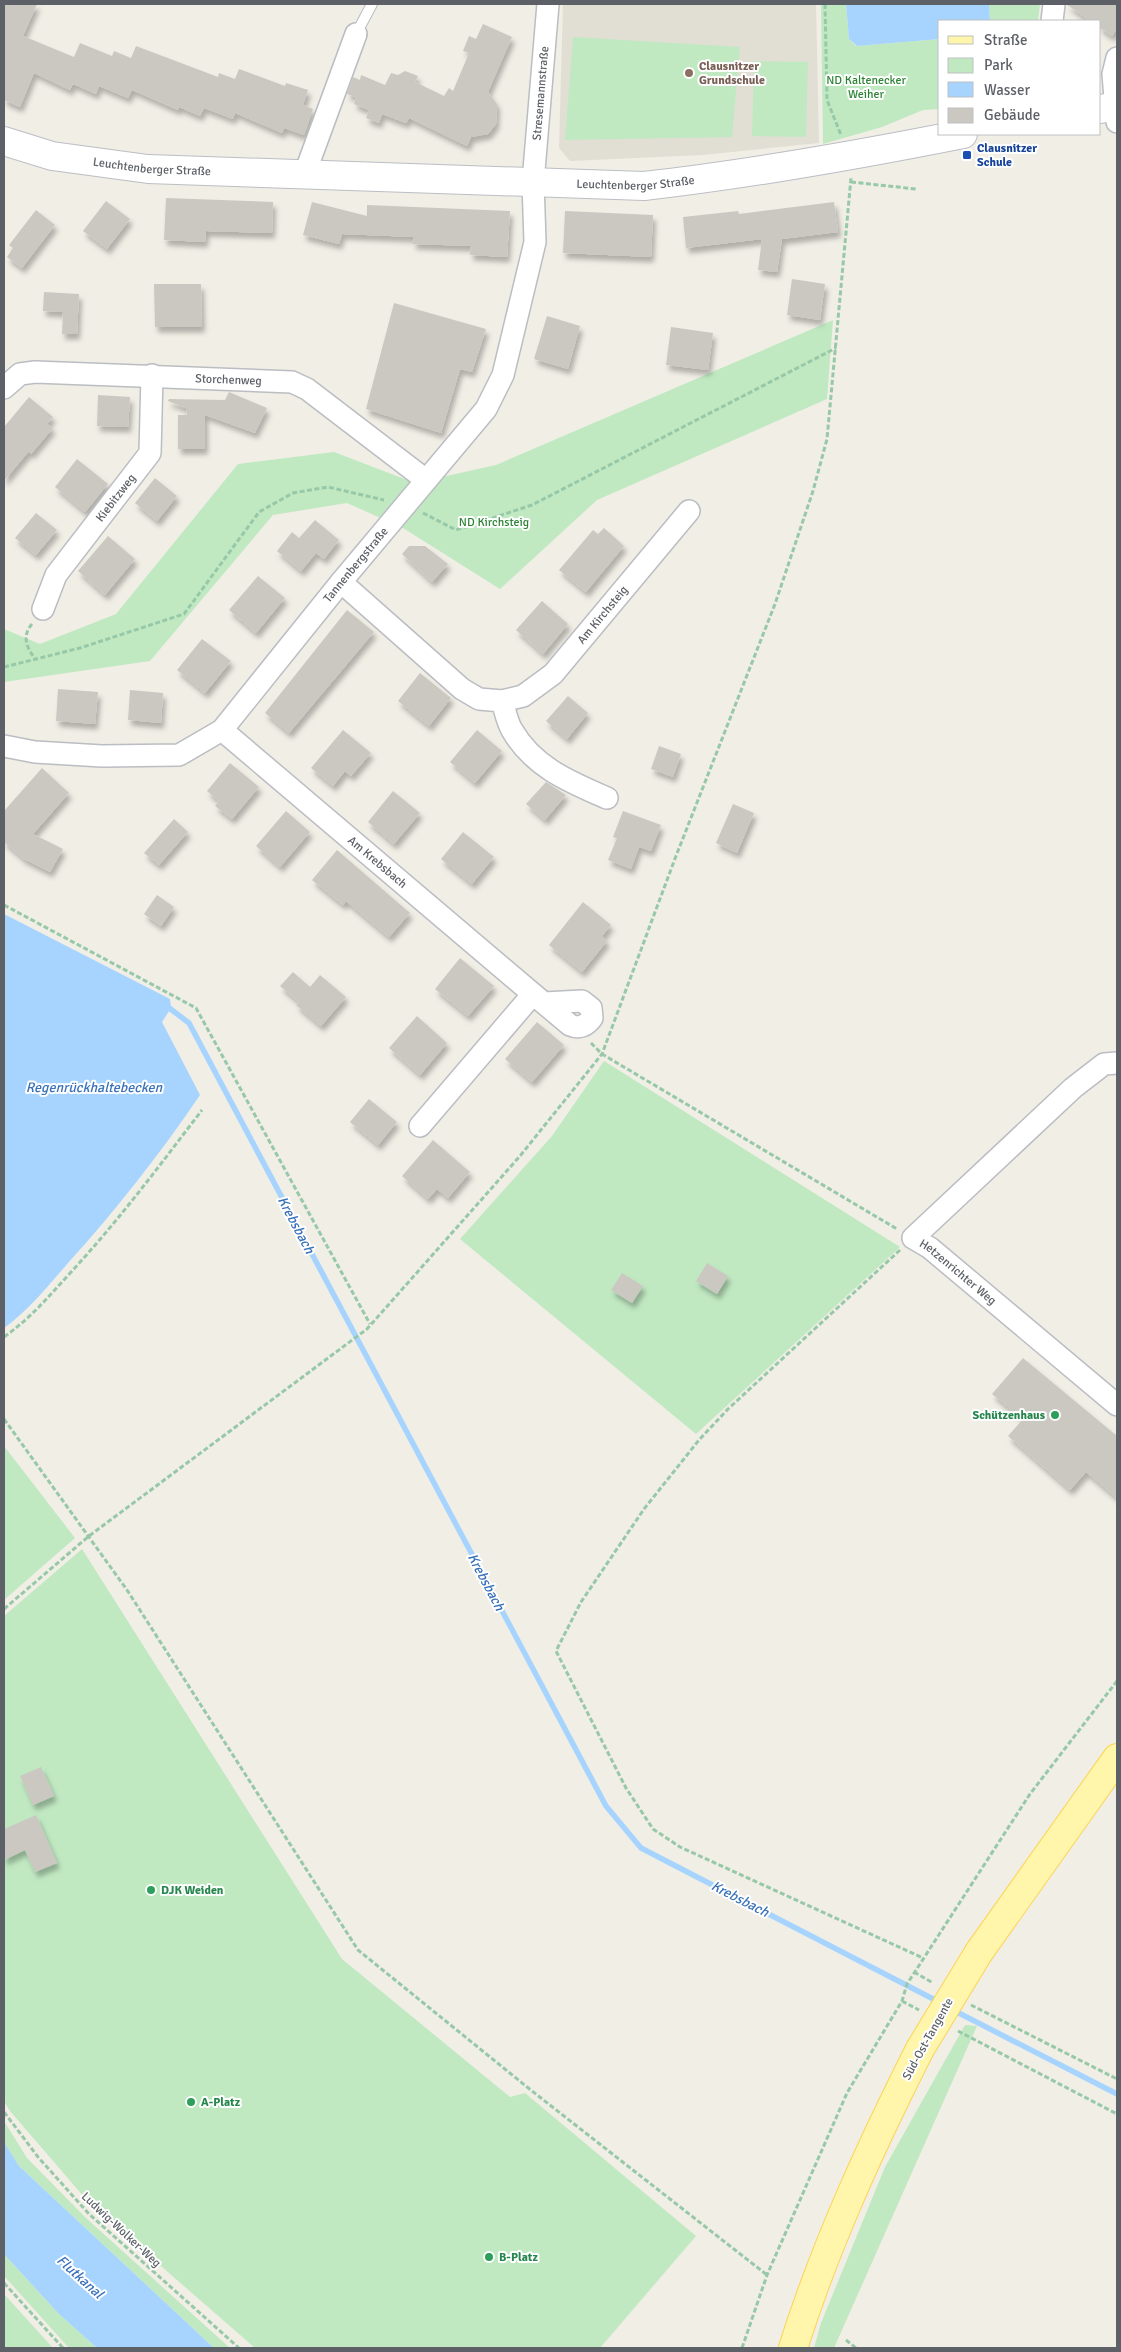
<svg xmlns="http://www.w3.org/2000/svg" width="1121" height="2352" font-family="Signika,sans-serif">
<style>
.education{fill:#e1ded4}
.green{fill:#c0e9c2}
.water{fill:#a6d4ff}
.lines{fill:none;stroke-linecap:round;stroke-linejoin:round}
.stream{stroke:#a6d4ff;stroke-width:5.5}
.building{fill:#cbc8c2;filter:url(#shadow)}
.lane-casing{stroke:#babdc2;stroke-width:12}
.street-casing{stroke:#babdc2;stroke-width:24}
.secondary-casing{stroke:#bbbec4;stroke-width:30}
.primary-casing{stroke:#fcd453;stroke-width:30}
.path{stroke:#97c8a8;stroke-width:3;stroke-dasharray:5 2.5;stroke-linecap:butt}
.lane{stroke:#fff;stroke-width:10}
.street{stroke:#fff;stroke-width:21}
.secondary{stroke:#fff;stroke-width:28}
.primary{stroke:#fff5ab;stroke-width:28}
.primary-bridge-casing{stroke:#fcd453;stroke-width:30;stroke-linecap:butt}
.primary-bridge{stroke:#fff5ab;stroke-width:28}
.education-dot{fill:#8d6e63;stroke:#fff;stroke-width:2}
.transit-dot{fill:#1a4fb4;stroke:#fff;stroke-width:2}
.leisure-dot{fill:#2e9e5b;stroke:#fff;stroke-width:2}
.labels{text-anchor:middle;dominant-baseline:central;stroke-width:4;stroke-linejoin:round;paint-order:stroke}
.education-label{font-size:12px;font-weight:bold;fill:#785e54;stroke:#fff;text-anchor:start}
.park-label{font-size:12px;fill:#2e8436;stroke:#fff}
.street-label{font-size:12px;fill:#5d6167;stroke:#fff}
.transit-label{font-size:12px;font-weight:bold;fill:#164399;stroke:#fff;text-anchor:start}
.leisure-label{font-size:12px;font-weight:bold;fill:#27864d;stroke:#fff;text-anchor:start}
.water-label{font-size:14px;font-style:italic;fill:#3a72b9;stroke:#fff}
</style>
<defs>
<filter id="shadow"><feDropShadow dx="3" dy="5.5" stdDeviation="2.5" flood-color="#0004"/></filter>
</defs>
<rect width="100%" height="100%" fill="#f0eee5"/>
<path class="education" d="M563 4H816L819 143 702 155 570 161 559 148Z"/>
<path class="green" d="M821 4H846L849 39 856 46 940 39V109L923 110 882 127 823 144Z
M989 4H1040L1038 21H990Z
M573 37 740 47 732 137 565 140Z
M754 61 808 62 806 137 752 136Z
M833 320 827 399 597 500 500 589 403 528 347 503 273 515 150 661 4 682V629L40 644 116 614 238 464 334 452 415 483 496 465Z
M604 1061 900 1247 696 1434 460 1239 552 1136Z
M4 1446 75 1538 4 1600Z
M82 1549 342 1959 510 2097 525 2093 696 2236 600 2348H255L91 2205 10 2111 4 2101V1616Z
M965 2025 977 2026 834 2348H814L821 2323 885 2167Z
M4 2121 27 2158 86 2218 230 2348H214L19 2166 4 2142Z
M4 2254 59 2314 97 2348H69L4 2276Z
M4 2294 53 2348H4Z"/>
<path class="water" d="M846 4H989L990 21H940V39L857 46 849 39Z
M4 914 170 999 171 1008 162 1022 200 1095C160 1154 116 1210 68 1263 48 1286 29 1310 4 1328Z
M4 2142 19 2166 214 2348H97L59 2314 4 2254Z"/>
<g class="lines">
<path class="stream" d="M164 1004 189 1023 606 1806 641 1848 939 2002
M951 2009 1117 2094"/>
</g>
<path class="building" d="M4 4H37L23 36 74 57 80 43 112 56 114 51 131 58 136 46 218 77 219 73 235 79 239 69 285 86 286 83 308 90 303 105 313 109 304 135 284 128 282 133 235 113 233 119 204 108 200 116 179 107 178 110 132 90 128 98 99 86 96 94 73 84 70 90 34 73 20 107 4 100Z
M1066 4H1117V28L1112 36 1100 28V21H1090Z
M483 24 512 37 488 92 497 104 496 124 488 134 471 137 467 146 409 118 406 123 382 114 379 123 366 118 369 110 354 104 356 97 347 94 353 77 360 80 361 75 385 85 391 73 398 75 405 71 418 76 415 82 444 96 449 88 453 91 469 53 463 51 469 36 476 39Z
M166 198 273 202 272 233 206 231 205 242 164 240Z
M106 201 130 219 107 249 83 231Z
M312 202 367 216V205L510 211 507 257 470 255 471 246 413 244 414 237 342 234 339 244 303 235Z
M834 202 838 232 782 239 777 272 758 270 762 239 686 248 683 217 738 211 739 214Z
M36 210 55 225 22 268 7 257 13 248 9 245Z
M565 211 653 215 651 257 563 253Z
M792 279 825 284 820 320 787 315Z
M154 284H201L202 327H155Z
M44 292 79 294 77 334H62L63 312 43 311Z
M394 303 486 329 472 372 460 369 441 433 366 409Z
M547 316 580 326 568 369 534 359Z
M671 327 713 333 708 370 666 365Z
M229 392 267 408 255 433 205 415V449H178V415H187L186 408 168 401 169 399 225 400Z
M98 395 130 397 128 427 97 426Z
M29 397 53 417 47 424 53 428 31 454 29 451 4 481V427Z
M77 459 108 484 85 512 55 487Z
M155 478 177 496 157 521 135 503Z
M36 513 57 530 36 555 15 538Z
M315 520 339 540 324 559 316 553 301 571 277 551 292 532 299 538Z
M604 528 624 546 586 592 559 570 593 530 598 534Z
M108 536 135 559 105 595 78 571Z
M409 546H425L448 564 432 582 402 554Z
M258 576 285 598 256 633 229 610Z
M542 601 568 624 543 654 516 630Z
M347 610 374 632 289 733 265 713Z
M202 639 231 661 205 693 177 670Z
M420 673 451 698 429 726 398 701Z
M58 689 98 692 95 724 56 721Z
M130 690 163 693 161 723 128 720Z
M568 696 588 713 567 739 546 721Z
M343 730 371 753 351 776 345 771 333 786 311 768Z
M477 730 502 751 475 783 450 762Z
M659 746 681 754 673 777 651 769Z
M230 763 259 787 232 819 215 806 219 801 207 791Z
M42 768 69 793 33 834 63 849 50 872 24 859 4 842V811Z
M546 782 566 795 545 820 526 804Z
M393 791 420 813 394 844 368 822Z
M733 804 754 813 737 853 716 843Z
M286 811 310 832 280 867 256 846Z
M623 811 661 825 651 851 639 847 631 869 608 860 617 838 613 837Z
M174 819 188 832 159 865 144 853Z
M463 832 494 857 472 884 441 859Z
M337 850 410 913 389 937 346 901 343 905 312 880Z
M157 895 174 907 161 926 144 914Z
M583 902 611 925 602 936 607 941 582 972 549 945Z
M460 958 494 986 468 1016 435 989Z
M293 972 310 987 320 975 346 997 321 1026 296 1005 299 1002 280 986Z
M417 1016 447 1043 420 1075 389 1048Z
M537 1022 564 1045 532 1082 505 1059Z
M369 1099 397 1122 378 1145 350 1122Z
M433 1140 470 1172 448 1198 437 1189 428 1199 402 1176Z
M707 1263 728 1276 717 1294 696 1281Z
M622 1273 643 1286 632 1303 611 1290Z
M1023 1358 1117 1436V1498L1086 1472 1070 1490 1008 1436 1023 1419 992 1394Z
M41 1767 54 1796 33 1805 20 1776Z
M36 1815 57 1863 35 1872 25 1850 4 1860V1829Z"/>
<g class="lines">
<g class="lane-casing">
<path id="lane" d="M356 34 372 4"/>
</g>
<g class="street-casing">
<g id="street">
<path d="M1052 21 1054 4"/>
<path d="M1117 58 1113 74 1117 122"/>
<path d="M305 173 356 34"/>
<path id="s1" d="M4 388 20 374 35 372 292 382 307 389 426 480"/>
<path d="M341 582 462 689 479 699 502 701C505 710 507 722 512 730 533 767 570 782 607 798"/>
<path id="s2" d="M43 609 56 575 150 453 152 375"/>
<path id="s3" d="M502 701 523 696 553 674 689 511"/>
<path id="s4" d="M222 730 533 994 570 1025C579 1029 586 1026 592 1018L591 1008 582 1001 544 1003"/>
<path id="s5" d="M4 746 35 752 102 756 179 755 222 730 341 582 486 409 503 375 535 242 533 182 548 4"/>
<path id="s6" d="M1117 1063 1104 1064 1073 1088 913 1238 930 1248 1117 1405"/>
<path d="M420 1126 533 994"/>
</g>
</g>
<g class="secondary-casing">
<g id="secondary">
<path d="M1100 109 1117 106"/>
<path id="s7" d="M4 141 52 156 148 169 644 186C751 174 857 155 963 134"/>
</g>
</g>
<g class="primary-casing">
<path id="primary" d="M979 1952 1117 1758
M793 2348C826 2244 871 2146 920 2049"/>
</g>
<path class="path" d="M825 4 827 100 841 135
M851 182 916 189
M423 513 456 530 532 505 836 348
M32 624C21 637 27 648 36 660
M4 667 80 648 184 614 259 512 293 493 328 487 384 500
M4 905 196 1008 370 1324
M591 1043 602 1054 897 1229
M900 1250 728 1409 699 1440 644 1509 581 1602 556 1651 626 1788 653 1829 680 1847 923 1958
M4 1337C31 1318 50 1295 72 1271 119 1220 160 1165 202 1110
M4 1419 127 1590 358 1950 532 2091 767 2275
M4 1609 89 1536 367 1329 520 1156 602 1054 676 856 775 604 813 491 827 439 851 178
M914 1972 933 1983
M902 2001 919 2010
M971 2005 1117 2079
M958 2031 1117 2114
M4 2112 38 2157 89 2214 239 2348
M4 2283 63 2348
M846 2340 856 2348
M742 2348 767 2275 847 2093 902 2001 907 1984 1030 1794 1117 1681"/>
<use href="#lane" class="lane"/>
<use href="#street" class="street"/>
<use href="#secondary" class="secondary"/>
<use href="#primary" class="primary"/>
<g class="primary-bridge-casing">
<path id="primary-bridge" d="M920 2049 979 1952"/>
</g>
<use href="#primary-bridge" class="primary-bridge"/>
</g>
<circle class="education-dot" cx="689" cy="73" r="5"/>
<rect class="transit-dot" x="962" y="150" width="10" height="10" rx="2.5"/>
<g class="leisure-dot">
<circle cx="1055" cy="1415" r="5"/>
<circle cx="151" cy="1890" r="5"/>
<circle cx="191" cy="2102" r="5"/>
<circle cx="489" cy="2257" r="5"/>
</g>
<g class="labels">
<g class="education-label">
<text x="699" y="66">Clausnitzer<tspan x="699" dy="14">Grundschule</tspan></text>
</g>
<g class="park-label">
<text x="866" y="80">ND Kaltenecker<tspan x="866" dy="14">Weiher</tspan></text>
<text x="494" y="522">ND Kirchsteig</text>
</g>
<g class="street-label">
<text stroke="none"><textPath href="#s5" startOffset="965">Stresemannstraße</textPath></text>
<text stroke="none"><textPath href="#s7" startOffset="151">Leuchtenberger Straße</textPath></text>
<text stroke="none"><textPath href="#s7" startOffset="635">Leuchtenberger Straße</textPath></text>
<text stroke="none"><textPath href="#s1" startOffset="230">Storchenweg</textPath></text>
<text stroke="none"><textPath href="#s2" startOffset="134">Kiebitzweg</textPath></text>
<text stroke="none"><textPath href="#s5" startOffset="438">Tannenbergstraße</textPath></text>
<text stroke="none"><textPath href="#s3" startOffset="136">Am Kirchsteig</textPath></text>
<text stroke="none"><textPath href="#s4" startOffset="204">Am Krebsbach</textPath></text>
<text stroke="none"><textPath href="#s6" startOffset="328">Hetzenrichter Weg</textPath></text>
<text transform="translate(928 2039) rotate(-61)">Süd-Ost-Tangente</text>
<text transform="translate(121 2230) rotate(43)">Ludwig-Wolker-Weg</text>
</g>
<g class="transit-label">
<text x="977" y="148">Clausnitzer<tspan x="977" dy="14">Schule</tspan></text>
</g>
<g class="leisure-label">
<text x="1045" y="1415" text-anchor="end">Schützenhaus</text>
<text x="161" y="1890">DJK Weiden</text>
<text x="201" y="2102">A-Platz</text>
<text x="499" y="2257">B-Platz</text>
</g>
<g class="water-label">
<text x="94" y="1087">Regenrückhaltebecken</text>
<text transform="translate(296 1225) rotate(62)">Krebsbach</text>
<text transform="translate(486 1582) rotate(62)">Krebsbach</text>
<text transform="translate(740 1899) rotate(27)">Krebsbach</text>
<text transform="translate(80 2277) rotate(42)">Flutkanal</text>
</g>
</g>
<rect width="1121" height="2352" fill="none" stroke="#5d6167" stroke-width="10"/>
<rect x="938" y="20" width="162" height="115" fill="#ffffff" stroke="#bec0c2"/>
<rect x="948" y="36" width="25" height="8" fill="#fff5ab" stroke="#bec0c2"/>
<text x="984" y="45" font-size="15" fill="#5d6167">Straße</text>
<rect x="948" y="58" width="25" height="15" fill="#c0e9c2" stroke="#bec0c2"/>
<text x="984" y="70" font-size="15" fill="#5d6167">Park</text>
<rect x="948" y="82" width="25" height="15" fill="#a6d4ff" stroke="#bec0c2"/>
<text x="984" y="95" font-size="15" fill="#5d6167">Wasser</text>
<rect x="948" y="108" width="25" height="15" fill="#cbc8c2" stroke="#bec0c2"/>
<text x="984" y="120" font-size="15" fill="#5d6167">Gebäude</text>
</svg>
